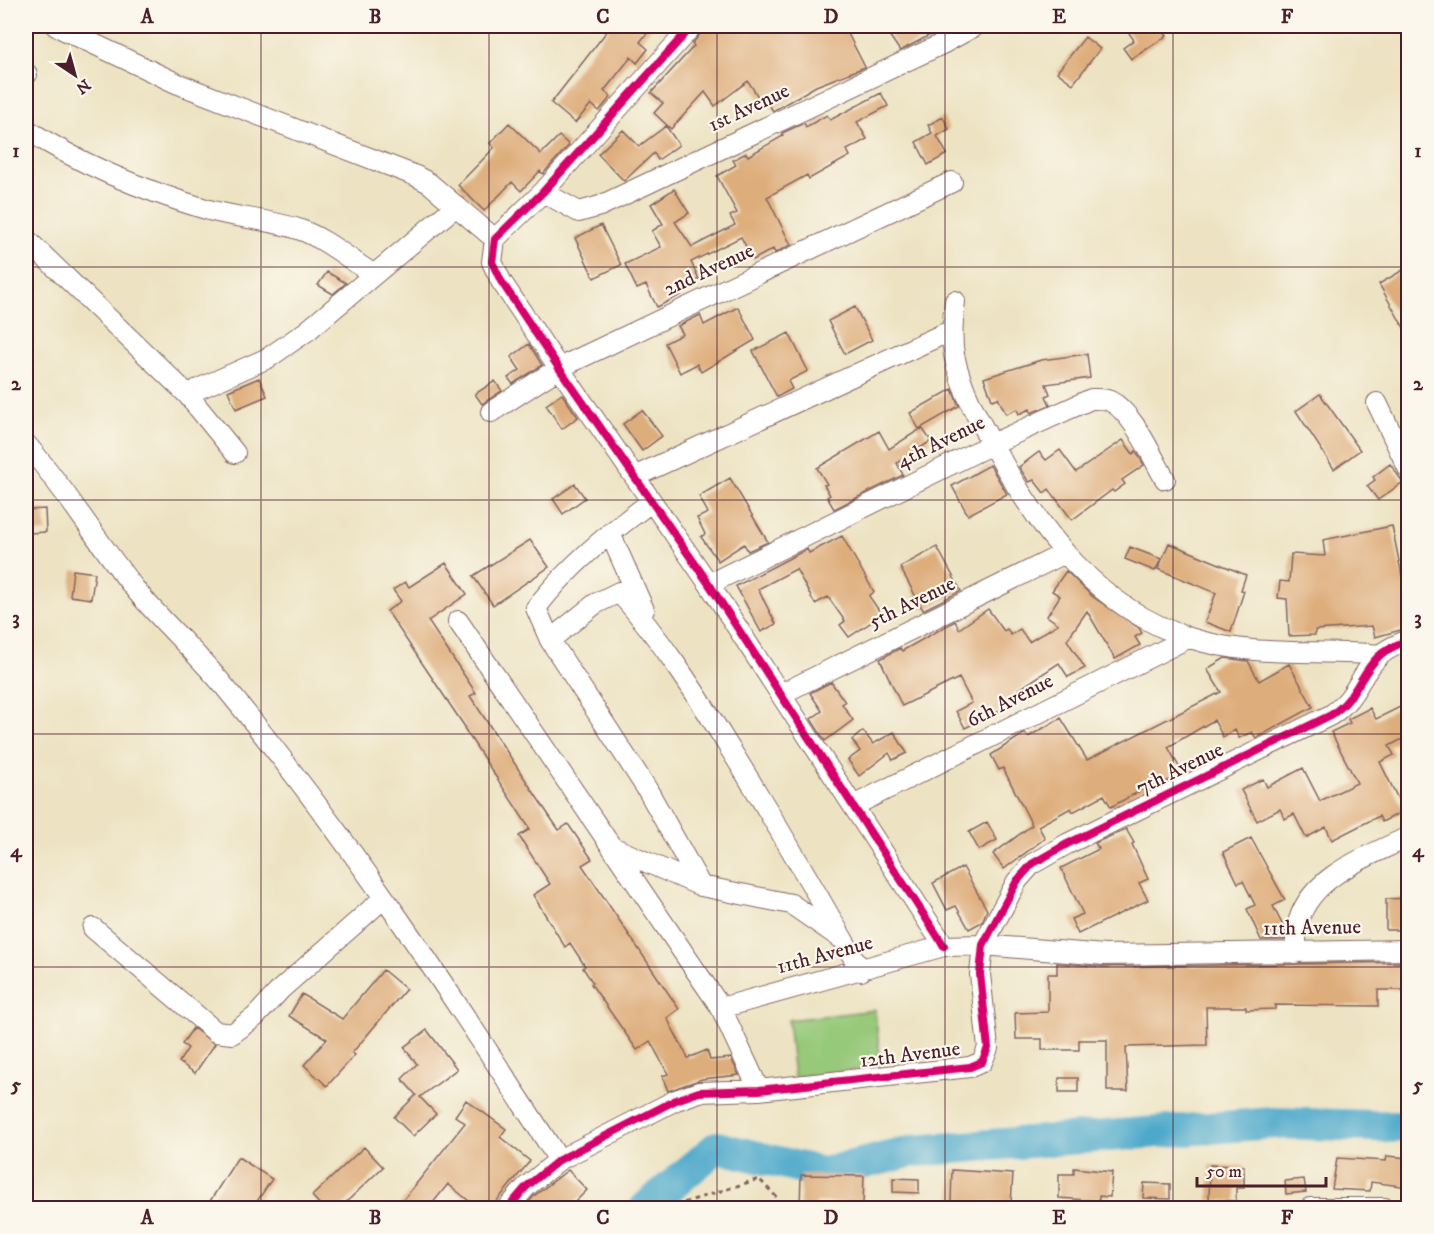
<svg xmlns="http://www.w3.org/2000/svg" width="1434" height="1234" font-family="'IM FELL DW Pica',serif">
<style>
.green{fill:#97c97a;stroke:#707452;stroke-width:1.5}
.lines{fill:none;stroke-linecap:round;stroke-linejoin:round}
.river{stroke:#4da9cb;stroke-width:32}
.building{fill:#dead7b}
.minor-casing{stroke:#836460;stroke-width:22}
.path{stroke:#836460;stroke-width:3;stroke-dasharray:4.5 4.5;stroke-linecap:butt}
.minor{stroke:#fff;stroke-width:20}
.cycleway-casing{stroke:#fbf7ec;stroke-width:11}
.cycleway{stroke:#d6006c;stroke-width:8}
.grid{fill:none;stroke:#4a1f2b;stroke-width:1.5;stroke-opacity:0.55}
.labels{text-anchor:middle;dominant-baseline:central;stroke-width:4.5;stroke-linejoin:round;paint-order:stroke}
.street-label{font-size:21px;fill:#4a1f2b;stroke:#fbf7ec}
.neatline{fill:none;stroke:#4a1f2b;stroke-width:2}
.grid-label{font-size:20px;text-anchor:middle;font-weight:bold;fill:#4a1f2b}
</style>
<rect width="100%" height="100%" fill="#fbf7ec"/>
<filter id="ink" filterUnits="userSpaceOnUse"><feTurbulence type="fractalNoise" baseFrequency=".0167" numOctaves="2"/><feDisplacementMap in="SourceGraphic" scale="12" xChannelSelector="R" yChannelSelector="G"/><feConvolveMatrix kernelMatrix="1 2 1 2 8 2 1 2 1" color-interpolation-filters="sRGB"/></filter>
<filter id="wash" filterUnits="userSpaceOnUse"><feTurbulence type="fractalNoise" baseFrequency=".008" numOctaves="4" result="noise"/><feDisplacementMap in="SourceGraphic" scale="24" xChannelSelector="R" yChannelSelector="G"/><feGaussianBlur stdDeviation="1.35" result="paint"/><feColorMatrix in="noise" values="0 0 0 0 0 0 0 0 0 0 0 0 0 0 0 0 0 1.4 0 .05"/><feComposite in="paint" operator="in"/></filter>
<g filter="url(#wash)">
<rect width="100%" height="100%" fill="#ede3c3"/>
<path class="green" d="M875 1010 881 1067 794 1077 788 1020Z"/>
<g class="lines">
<path class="river" d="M645 1208 717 1147 823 1173 914 1151 1273 1123 1408 1127"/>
</g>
<g id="blocks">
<path class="building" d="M611 26H653L640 42 648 49 637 63 631 57 604 91 611 97 599 111 591 104 575 123 551 103Z
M707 26H844L865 67 816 86 773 111 766 100 762 103 748 81 715 106 705 92 671 129 654 113 663 103 651 93 694 46 692 44Z
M883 26H947L900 51Z
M1124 26H1160L1167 36 1131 59 1123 48 1134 40Z
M1085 37 1100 49 1073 84 1057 72Z
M881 93 888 106 857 122 867 139 847 150 850 156 809 179 807 175 767 197 791 245 775 253 773 249 753 260 741 237 691 262 699 279 678 289 681 295 657 307 646 285 637 289 625 264 661 247 652 231 663 224 651 204 674 189 689 213 675 222 692 247 735 225 730 216 737 213 717 176 736 165 733 160 746 153 748 156 783 136 782 133 804 123 806 127 827 115 830 120Z
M943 117 949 129 937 136 947 154 928 165 916 142 932 133 928 125Z
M509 123 541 154 559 136 569 145 543 174 540 171 521 191 512 182 484 211 458 185 494 148 490 143Z
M666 126 679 145 658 160 654 153 624 181 598 154 623 130 639 146Z
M601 225 621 265 594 278 575 238Z
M1408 267V335L1379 284Z
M327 272 346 283 333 294 318 285Z
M738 307 755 340 701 372 697 364 680 373 665 343 683 334 678 326 700 315 704 325Z
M855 307 872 340 845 354 828 321Z
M789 333 808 371 788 381 792 389 777 397 753 351Z
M529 344 542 365 513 384 508 378 520 370 511 357Z
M1087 354 1090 378 1046 384 1050 394 1046 396 1050 405 1031 413 1030 409 1019 414 1017 409 1006 414 998 398 992 400 984 378 1041 360Z
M259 378 267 396 236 409 228 391Z
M495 381 502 391 482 404 475 394Z
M952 389 959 406 919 429 910 413Z
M562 394 578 417 562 429 546 405Z
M1320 394 1360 450 1334 469 1296 411Z
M642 410 662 436 642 451 623 424Z
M922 428 931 441 897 463 903 475 834 509 827 497 830 495 824 485 827 484 817 468 879 431 889 449Z
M1123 440 1133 454 1136 451 1144 465 1122 480 1125 484 1114 492 1112 490 1072 520 1049 489 1044 493 1034 480 1029 482 1019 467 1039 452 1046 460 1060 450 1076 472Z
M1390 464 1403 482 1378 500 1367 486 1375 480 1373 477Z
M990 465 1007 494 968 515 952 486Z
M730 478 768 542 748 551 744 544 718 561 701 537 705 534 697 518 708 513 699 496Z
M575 484 585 498 563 514 553 499Z
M45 509 46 532 29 533 28 510Z
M1392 526 1402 576H1408V628L1375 637 1372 626 1315 630V635L1289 636 1287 599 1278 598 1280 581 1289 582 1291 554 1325 556 1323 540Z
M842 536 874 592 869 596 882 615 849 637 840 625 845 621 828 597 815 604 796 569 758 589 776 624 761 632 736 586 807 549 809 553Z
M530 540 549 567 493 605 473 576Z
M1169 543 1246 575 1241 590 1244 591 1231 632 1205 622 1216 593 1158 569Z
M937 547 961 591 923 610 900 567Z
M1130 547 1161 559 1155 571 1125 559Z
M446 563 467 594 428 621 476 693 470 696 550 817 559 830 568 824 592 859 582 865 679 1009 667 1018 688 1058 707 1050 710 1060 731 1058 739 1075 702 1079 668 1091 662 1076 668 1074 650 1041 637 1050 591 984 593 983 583 968 585 966 570 943 565 947 533 895 550 884 519 836 530 829 464 728 465 727 387 611 401 601 393 590 405 582 409 587Z
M73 570 95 573 91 599 70 596Z
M1066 571 1093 597 1139 628 1142 633 1135 637 1140 645 1115 659 1087 611 1067 640 1085 668 1068 677 1059 663 1012 694 1016 703 965 728 956 711 972 703 959 678 902 706 880 659 900 648 902 651 955 621 959 629 988 609 1004 631 1007 629 1011 635 1020 629 1029 642 1058 624 1047 616 1060 596 1052 591Z
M1225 658 1248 661 1259 681 1289 664 1313 707 1256 738 1252 732 1239 738 1235 730 1223 737 1214 720 1168 747 1183 774 1146 791 1145 788 1111 807 1104 795 1073 812 1071 808 1038 826 1045 838 1004 869 993 854 1032 825 1003 768 999 770 991 755 1025 733 1028 737 1061 718 1087 760 1221 692 1207 669Z
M831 682 845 702 842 704 853 720 825 741 811 719 822 711 810 693Z
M1402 706 1408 719V736L1389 746 1394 755 1380 762 1404 811 1382 822 1379 816 1332 840 1326 827 1306 838 1294 814 1285 819 1280 809 1257 821 1241 790 1263 779 1267 787 1303 768 1320 801 1357 783 1331 732 1350 723 1348 719 1370 708 1376 719Z
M863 731 873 744 894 732 907 753 893 760 889 753 859 776 848 760 860 751 852 740Z
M987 822 997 840 979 850 969 832Z
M1126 829 1134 843 1132 844 1148 879 1139 883 1148 900 1078 934 1071 919 1083 914 1061 868 1099 849 1095 843Z
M1251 838 1285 900 1273 906 1285 930 1284 940H1261L1247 909 1255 905 1243 881 1238 883 1223 852Z
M963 867 987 910 982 922 969 929 956 906 947 910 933 883Z
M1408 898V930H1386V899Z
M1408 962V990H1378V1006L1275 1005V1009L1246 1010V1007H1206L1207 1045 1126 1047 1128 1091H1107V1040H1079V1050H1042V1039H1016L1015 1013 1048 1012V974H1057V963L1105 967Z
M383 970 406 989 352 1053 355 1055 327 1086 304 1065 327 1039 289 1016 302 994 342 1019Z
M193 1028 215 1044 195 1073 179 1062 188 1048 182 1044Z
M427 1030 457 1069 420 1097 436 1114 413 1136 394 1117 416 1095 402 1079 417 1064 404 1047Z
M1059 1078H1078V1092H1059Z
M466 1100 506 1129 500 1137 530 1161 490 1209H479L448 1184 428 1209H396L465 1123 455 1116Z
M364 1147 383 1167 339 1209H324L312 1196Z
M1387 1156 1408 1158V1187L1371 1182 1370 1191 1332 1189 1337 1158 1386 1161Z
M238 1157 272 1179 252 1209H205Z
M1210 1165 1244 1166V1188H1236V1201L1209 1200Z
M1074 1168 1112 1172 1110 1197 1099 1196V1201L1059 1198V1174H1074Z
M568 1170 587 1190 568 1209H523L534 1196Z
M952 1170 1013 1174 1011 1202H951Z
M801 1175 864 1176 863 1204 816 1202V1207L800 1206Z
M893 1178 919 1179V1193L893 1192Z
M1304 1179 1306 1192 1286 1194 1285 1181Z
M1144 1183 1170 1184V1199L1143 1198Z"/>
</g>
</g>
<g filter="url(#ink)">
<use href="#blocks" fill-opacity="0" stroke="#836460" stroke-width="1.5"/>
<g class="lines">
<g class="minor-casing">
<path id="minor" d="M56 26 176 83 416 176 429 183 456 206
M692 26 543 192 495 239 492 262 501 281 559 368 709 584 944 946
M26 73 27 74
M26 129C81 165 145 191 209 210 238 218 270 220 298 229 325 238 349 259 373 274
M543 192 579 212 600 206 942 44 975 26
M26 239 187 394 235 453
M955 301C953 319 951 337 954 355 961 389 979 421 996 451 1041 532 1098 609 1190 638 1252 658 1317 649 1380 655
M187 394 268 358 307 331 456 206 495 239
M1377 403 1408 468
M491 412 559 368 952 182
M26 444C66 489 97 542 135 589 163 623 196 652 224 686 347 835 454 998 559 1160
M636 476 952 330
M651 502C609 533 568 566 536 608L550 640 595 604 619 592C661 639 694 690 727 744 774 818 817 894 861 971
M610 533 644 610
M709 584 992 444 1091 399C1097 399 1104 398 1110 401 1133 412 1152 457 1165 479
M458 621 721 1008 759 1090
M550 640 647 789 701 886
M781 694 1063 554
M853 806 1188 638
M612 847 701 886 791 904 839 937
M93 928 216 1032 232 1034 255 1017 281 989 384 898
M1295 953C1296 943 1296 931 1299 920 1313 874 1370 856 1408 837
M721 1008 944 946 983 945 1105 955 1408 950
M508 1208 526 1187 559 1160 676 1100 699 1092 759 1090 970 1067 982 1062 988 1048 980 974 983 945 1017 881 1032 864 1067 844 1331 715C1357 698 1359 675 1379 656 1387 648 1399 644 1408 640
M1310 1208H1385"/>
</g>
<path class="path" d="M667 1208 759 1179 787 1208"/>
<use href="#minor" class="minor"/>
<g class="cycleway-casing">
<path id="cycleway" d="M692 26 543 192 495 239 492 262 501 281 559 368 709 584 944 946
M508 1208 526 1187 559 1160 676 1100 699 1092 759 1090 970 1067 982 1062 988 1048 980 974 983 945 1017 881 1032 864 1067 844 1331 715C1357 698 1359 675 1379 656 1387 648 1399 644 1408 640"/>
</g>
<use href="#cycleway" class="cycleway"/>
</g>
</g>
<path class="grid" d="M261 26V1208M489 26V1208M717 26V1208M945 26V1208M1173 26V1208M26 267H1408M26 500H1408M26 734H1408M26 967H1408"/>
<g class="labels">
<g class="street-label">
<text transform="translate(749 108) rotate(-25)">1st Avenue</text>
<text transform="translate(709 270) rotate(-25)">2nd Avenue</text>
<text transform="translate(941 442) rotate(-26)">4th Avenue</text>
<text transform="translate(912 603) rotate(-26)">5th Avenue</text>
<text transform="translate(1010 701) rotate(-27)">6th Avenue</text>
<text transform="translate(1180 769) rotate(-26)">7th Avenue</text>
<text transform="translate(1312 928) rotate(-1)">11th Avenue</text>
<text transform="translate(825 955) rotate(-15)">11th Avenue</text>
<text transform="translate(910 1055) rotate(-7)">12th Avenue</text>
</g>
</g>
<rect width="1434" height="1234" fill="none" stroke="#fbf7ec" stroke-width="66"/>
<g transform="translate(75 75) rotate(144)" stroke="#fbf7ec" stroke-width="4.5" paint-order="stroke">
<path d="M0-4.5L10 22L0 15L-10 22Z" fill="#4a1f2b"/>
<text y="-9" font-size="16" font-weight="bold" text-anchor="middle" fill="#4a1f2b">N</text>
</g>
<path d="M1197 1177v9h129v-9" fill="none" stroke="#4a1f2b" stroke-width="3"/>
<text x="1206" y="1177" font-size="18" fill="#4a1f2b" stroke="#fbf7ec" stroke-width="4.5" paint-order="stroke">50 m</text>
<rect x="33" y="33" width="1368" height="1168" class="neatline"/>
<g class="grid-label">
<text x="147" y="23">A</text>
<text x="375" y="23">B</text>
<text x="603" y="23">C</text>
<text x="831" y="23">D</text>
<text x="1059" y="23">E</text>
<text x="1287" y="23">F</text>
<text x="16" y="157">1</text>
<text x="1418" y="157">1</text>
<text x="16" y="390">2</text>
<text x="1418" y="390">2</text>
<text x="16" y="624">3</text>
<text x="1418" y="624">3</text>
<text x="16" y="857">4</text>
<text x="1418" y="857">4</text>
<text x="16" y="1091">5</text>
<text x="1418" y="1091">5</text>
<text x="147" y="1224">A</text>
<text x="375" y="1224">B</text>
<text x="603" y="1224">C</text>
<text x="831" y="1224">D</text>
<text x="1059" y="1224">E</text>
<text x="1287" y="1224">F</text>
</g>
</svg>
